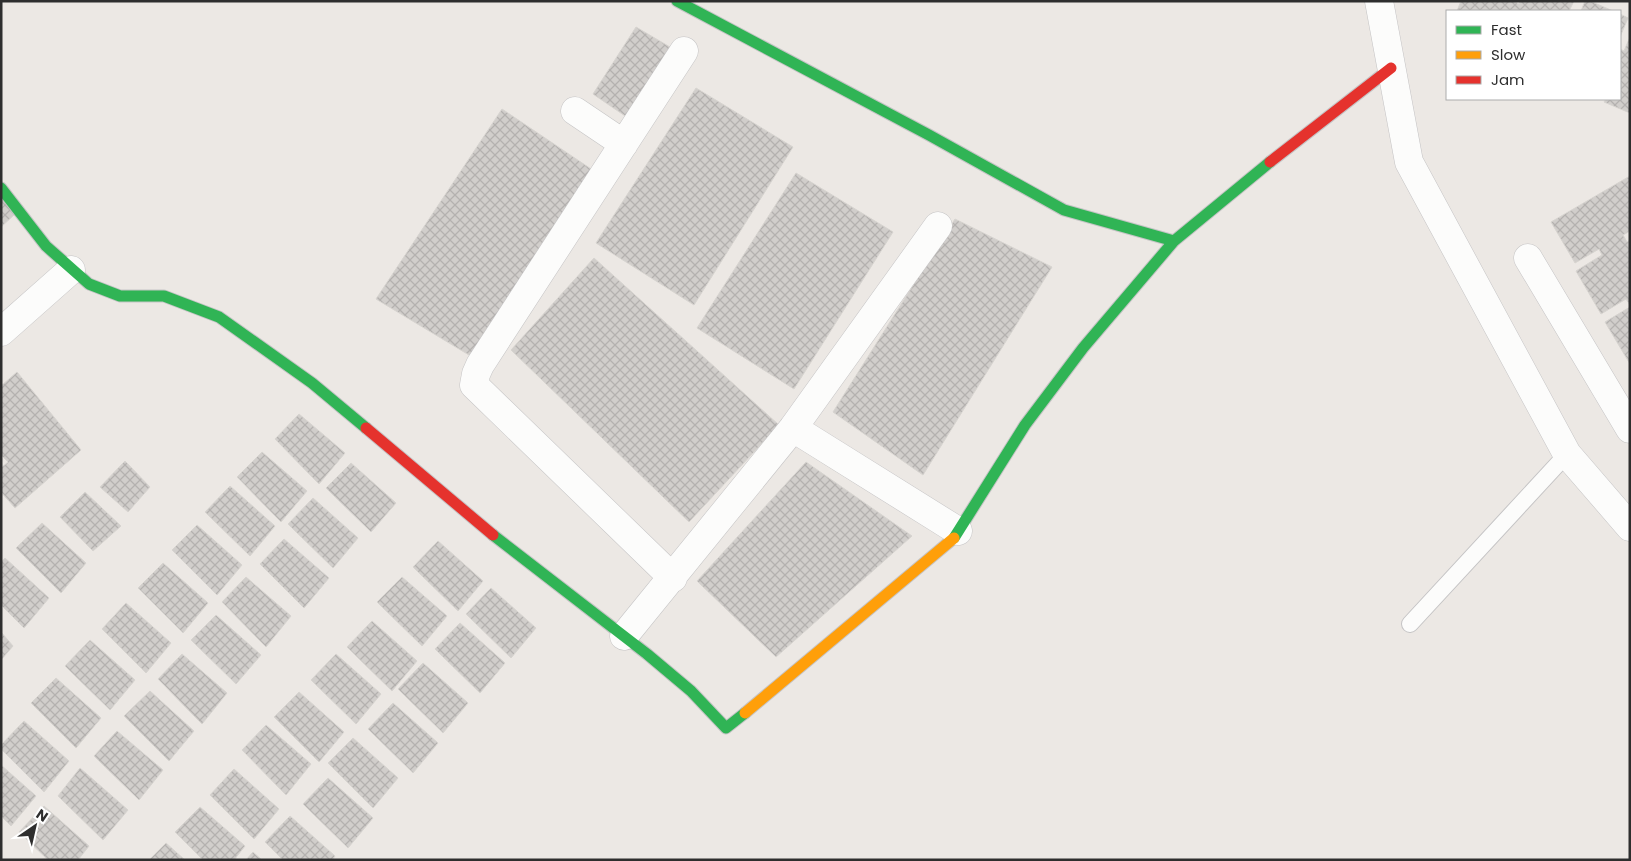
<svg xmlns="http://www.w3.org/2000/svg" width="1631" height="861" font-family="Poppins,sans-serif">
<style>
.building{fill:url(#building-cross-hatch);stroke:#d7d4d0}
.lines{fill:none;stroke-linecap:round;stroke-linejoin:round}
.lane-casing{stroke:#c5c4c5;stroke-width:18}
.street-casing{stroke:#c5c4c5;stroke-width:29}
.fast-casing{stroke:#c5c4c5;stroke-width:13}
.slow-casing{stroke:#c5c4c5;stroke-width:13}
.jam-casing{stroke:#c5c4c5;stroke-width:13}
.lane{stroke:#fcfcfb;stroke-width:16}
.street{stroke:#fcfcfb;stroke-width:28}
.fast{stroke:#30b455;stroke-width:11}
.slow{stroke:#ff9f0a;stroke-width:11}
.jam{stroke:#e5322d;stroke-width:11}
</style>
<defs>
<pattern id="building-cross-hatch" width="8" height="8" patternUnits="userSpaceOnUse" patternTransform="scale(1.25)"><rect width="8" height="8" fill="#d1cecb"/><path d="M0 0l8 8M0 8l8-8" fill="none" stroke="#b4b1af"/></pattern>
</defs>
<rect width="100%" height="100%" fill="#ece8e4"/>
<path class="building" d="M1461 1H1513L1519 4 1520 1H1574L1569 11H1457Z
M1585 1H1590L1613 11H1581Z
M1620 14 1628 18 1620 37Z
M636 27 675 50 631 120 593 94Z
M1630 37V113L1604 102 1606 99H1620V49L1624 51Z
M696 88 793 147 694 305 596 243Z
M502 109 600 175 474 358 376 299Z
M796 173 893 232 794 389 697 328Z
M1630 176V231L1623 235 1627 242 1630 240V305L1626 299 1601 314 1576 271 1602 255 1599 249 1575 263 1551 222Z
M1 197 15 214 1 227Z
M955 219 1052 267 923 475 833 412Z
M594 258 779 425 689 522 511 350Z
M1630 307V364L1605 322Z
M17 372 81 450 15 508 1 492V468L8 462 1 455V386Z
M299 414 345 453 319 484 275 439Z
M262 452 307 491 281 522 237 477Z
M125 461 150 487 128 512 100 487Z
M806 462 912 536 776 657 697 581Z
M351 463 396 503 371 532 326 488Z
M230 486 275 526 250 556 205 512Z
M85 492 121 526 93 551 60 517Z
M313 498 358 538 333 568 288 524Z
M42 523 86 563 61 593 16 548Z
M197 525 242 565 217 595 172 550Z
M284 539 329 578 304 608 260 564Z
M438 541 483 581 458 611 413 567Z
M5 558 49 598 24 628 1 605V562Z
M163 563 208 603 183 633 138 588Z
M246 577 291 616 266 647 222 602Z
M402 577 447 616 422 646 377 602Z
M491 588 536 628 511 658 466 614Z
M126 603 171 643 146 673 102 629Z
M216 615 261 655 236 684 191 640Z
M372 621 417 661 392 691 347 647Z
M460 623 505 663 480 693 435 649Z
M1 632 13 646 1 660Z
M90 640 135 680 110 710 65 666Z
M182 654 227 693 202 724 158 679Z
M336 654 381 694 356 724 311 680Z
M423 663 468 703 443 733 398 689Z
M56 678 101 718 76 748 31 703Z
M150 691 194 731 169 761 124 716Z
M299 692 344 732 319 762 274 717Z
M393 703 438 743 413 773 368 729Z
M24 721 69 761 44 792 1 749V745Z
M266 725 311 764 286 795 242 750Z
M117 731 163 770 139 800 94 756Z
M353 738 398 778 373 808 328 763Z
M1 765 36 796 11 826 1 816Z
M80 768 128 810 103 840 58 796Z
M234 769 279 809 254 839 210 795Z
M328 778 373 818 348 848 303 804Z
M44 806 89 846 78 860H48L19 832Z
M200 807 245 846 234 860H203L175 832Z
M290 816 335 856 332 860H283L265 842Z
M166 843 185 860H149Z
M253 852 262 860H246Z"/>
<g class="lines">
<g class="lane-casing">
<path id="lane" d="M1410 624 1567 454"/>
</g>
<g class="street-casing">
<path id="street" d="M1379 1 1409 162 1567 454 1630 527
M575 111 624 144
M1528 258 1630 429
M1 332 71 270
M793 428 958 531
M673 578 474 385 476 374 480 365 684 51
M624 636 793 428 938 226"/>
</g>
<g class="fast-casing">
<path id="fast" d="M677 1 929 135 1064 210 1174 241 1270 162
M1 188 46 246 89 284 120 296H164L219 317 312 383 366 428
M493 535 647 654 691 691 726 728 745 713
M954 538 1025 425 1083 348 1174 241"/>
</g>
<g class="slow-casing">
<path id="slow" d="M745 713 954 538"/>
</g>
<g class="jam-casing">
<path id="jam" d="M1270 162 1391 68
M366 428 493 535"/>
</g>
<use href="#lane" class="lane"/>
<use href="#street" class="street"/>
<use href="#fast" class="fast"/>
<use href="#slow" class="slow"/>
<use href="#jam" class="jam"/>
</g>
<rect width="1631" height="861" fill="none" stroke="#2e2e2e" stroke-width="5"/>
<rect x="1446" y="10" width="175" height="90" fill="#ffffff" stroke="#ababab"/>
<rect x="1456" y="26" width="25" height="8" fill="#30b455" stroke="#ababab"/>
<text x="1491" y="35" font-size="15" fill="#2e2e2e">Fast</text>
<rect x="1456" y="51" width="25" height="8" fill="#ff9f0a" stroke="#ababab"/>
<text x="1491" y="60" font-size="15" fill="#2e2e2e">Slow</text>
<rect x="1456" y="76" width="25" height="8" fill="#e5322d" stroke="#ababab"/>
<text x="1491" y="85" font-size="15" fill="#2e2e2e">Jam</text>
<g transform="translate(35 826) rotate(34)" stroke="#ffffff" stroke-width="4" paint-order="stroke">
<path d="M0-4L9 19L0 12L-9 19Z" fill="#2e2e2e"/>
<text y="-8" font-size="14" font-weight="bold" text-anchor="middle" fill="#2e2e2e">N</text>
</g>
</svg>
